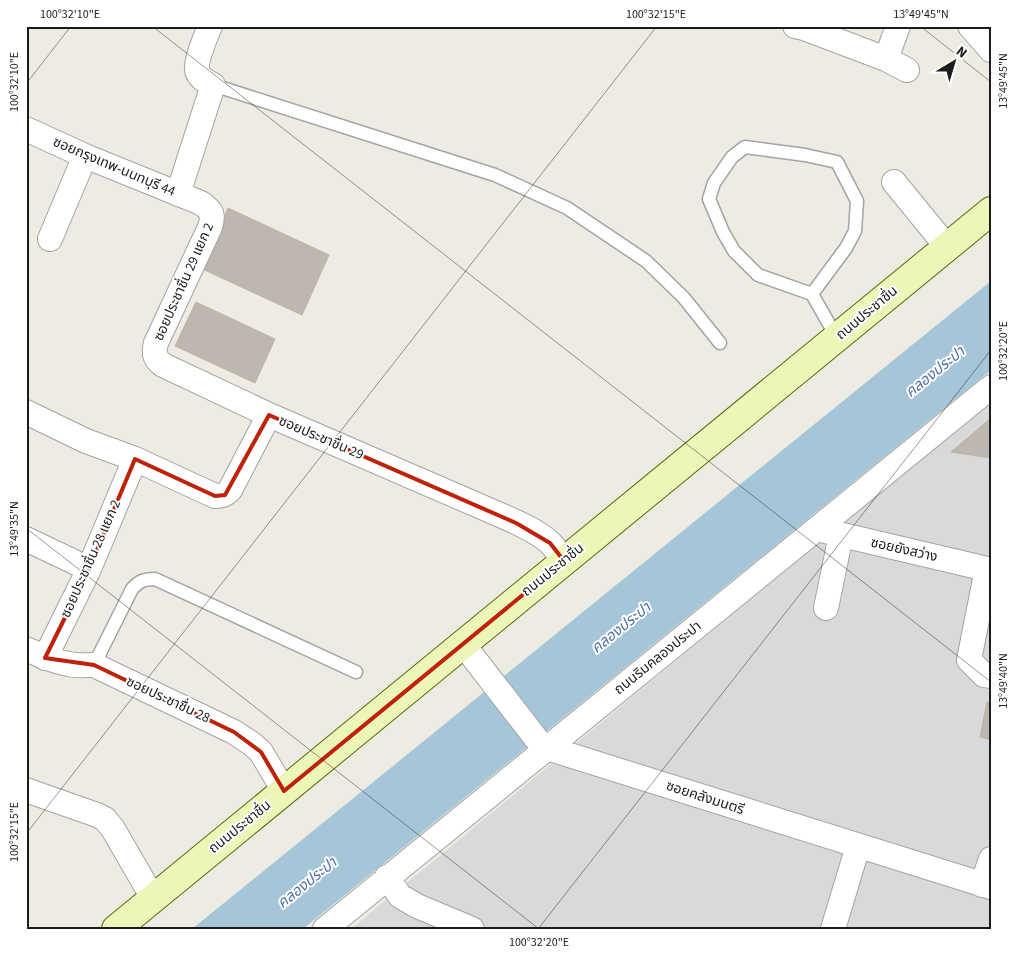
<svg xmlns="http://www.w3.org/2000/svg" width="1017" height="955" font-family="'Source Sans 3','Noto Sans Thai',sans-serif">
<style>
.residential{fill:#dad9d9}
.water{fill:#a5c6d9}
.building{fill:#bdb7af;stroke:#beb3a6}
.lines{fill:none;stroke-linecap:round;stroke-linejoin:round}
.lane-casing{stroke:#a3a3a3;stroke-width:15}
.street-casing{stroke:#a3a3a3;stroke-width:26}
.secondary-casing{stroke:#556d0a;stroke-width:30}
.lane{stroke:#fff;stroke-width:12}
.street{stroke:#fff;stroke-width:24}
.secondary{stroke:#ebf6b8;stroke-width:28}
.marked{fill:none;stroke:#bf210a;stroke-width:4;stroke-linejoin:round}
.ticks{fill:none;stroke:#1c1c1c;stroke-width:1;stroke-opacity:0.45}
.labels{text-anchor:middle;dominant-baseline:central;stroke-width:4;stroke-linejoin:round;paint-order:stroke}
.street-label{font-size:14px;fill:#1c1c1c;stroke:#fff}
.water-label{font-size:15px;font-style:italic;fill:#4e6fa7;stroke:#fff}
.neatline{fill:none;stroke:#1c1c1c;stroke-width:2}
.ticks-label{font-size:12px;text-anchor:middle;fill:#1c1c1c}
</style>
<rect width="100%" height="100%" fill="#edebe2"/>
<path class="residential" d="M991 401V929H351Z"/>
<path class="water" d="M991 281V370L303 929H192Z"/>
<path class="building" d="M228 208 329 255 302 315 200 268Z
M196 302 275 339 255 383 175 346Z
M991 418V458L951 452Z
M987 702 991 703V740L980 737Z"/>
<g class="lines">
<g class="lane-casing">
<path id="lane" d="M213 85 495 175 567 208 646 261 684 298 720 343
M812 294 846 248 855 231 857 201 837 162 805 155 745 147 732 157 714 183 709 199 723 232 734 251 758 275 812 294 837 338
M94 665 132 589C139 581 144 579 155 579L356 672"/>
</g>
<g class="street-casing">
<path id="street" d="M795 26 804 28 886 59 907 70
M970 26 991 50
M886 59 898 26
M26 129 85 156 201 203C212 211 214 214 210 227L156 343C153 354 155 359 163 365L269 415
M894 182 947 247
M178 194 213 85C207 82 197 77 197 69 196 59 206 36 210 26
M50 239 85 156
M26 412 86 441 135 459 215 496C222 496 225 495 230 490L269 415 491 511C509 519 535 529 549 542 555 547 559 555 564 561
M817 529 991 570
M26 539 89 569
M987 569 969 660 984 675 991 676
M826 608 841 535
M463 644 538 741 547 748 991 887
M26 649C40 655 54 662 69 664 77 666 86 665 94 665L234 732 252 744 261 752 284 791
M45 658 89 569 135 459
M26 790 97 815 105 819 113 829 153 898
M387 877 400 896 417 906 472 929
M982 885 991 859
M325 929 991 387
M833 929 858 846"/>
</g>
<g class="secondary-casing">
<path id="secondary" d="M116 929 991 211"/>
</g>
<use href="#lane" class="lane"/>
<use href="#street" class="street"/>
<use href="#secondary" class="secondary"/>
</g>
<path class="marked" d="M269 415 516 523 550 543 564 561 284 791 261 752 234 732 94 665 45 658 89 569 135 459 215 496 225 495Z"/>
<path class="ticks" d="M152 26 991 682M920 26 991 82M26 84 71 26M26 528 539 929M26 834 657 26M538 929 991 350"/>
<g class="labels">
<g class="street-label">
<text transform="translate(114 167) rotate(23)">ซอยกรุงเทพ-นนทบุรี 44</text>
<text transform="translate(184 282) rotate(-66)">ซอยประชาชื่น 29 แยก 2</text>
<text transform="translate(867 313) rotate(-40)">ถนนประชาชื่น</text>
<text transform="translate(321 438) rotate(23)">ซอยประชาชื่น 29</text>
<text transform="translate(904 550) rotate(13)">ซอยยังสว่าง</text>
<text transform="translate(91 559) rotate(-66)">ซอยประชาชื่น 28 แยก 2</text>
<text transform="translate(553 570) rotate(-39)">ถนนประชาชื่น</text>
<text transform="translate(658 658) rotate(-39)">ถนนริมคลองประปา</text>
<text transform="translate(168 700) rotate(25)">ซอยประชาชื่น 28</text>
<text transform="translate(705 798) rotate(18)">ซอยคลังมนตรี</text>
<text transform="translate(240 827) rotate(-39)">ถนนประชาชื่น</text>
</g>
<g class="water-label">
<text transform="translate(935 372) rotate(-39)">คลองประปา</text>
<text transform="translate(621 628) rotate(-39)">คลองประปา</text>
<text transform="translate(307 883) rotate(-39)">คลองประปา</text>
</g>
</g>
<rect width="1017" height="955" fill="none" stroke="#ffffff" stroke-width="55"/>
<g transform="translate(954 62) rotate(38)" stroke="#ffffff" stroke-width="4" paint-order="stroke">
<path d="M0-4L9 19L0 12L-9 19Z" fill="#1c1c1c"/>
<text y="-8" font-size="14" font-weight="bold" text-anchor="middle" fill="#1c1c1c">N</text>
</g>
<rect x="28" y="28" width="962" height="900" class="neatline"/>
<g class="ticks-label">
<text x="70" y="18">100°32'10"E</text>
<text x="656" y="18">100°32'15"E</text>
<text x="921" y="18">13°49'45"N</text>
<text transform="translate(1003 81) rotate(-90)" y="4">13°49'45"N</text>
<text transform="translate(14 82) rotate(-90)" y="4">100°32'10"E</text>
<text transform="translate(1003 351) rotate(-90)" y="4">100°32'20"E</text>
<text transform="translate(14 529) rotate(-90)" y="4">13°49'35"N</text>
<text transform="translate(1003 681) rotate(-90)" y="4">13°49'40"N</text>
<text transform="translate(14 832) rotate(-90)" y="4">100°32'15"E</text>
<text x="539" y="946">100°32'20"E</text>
</g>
</svg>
